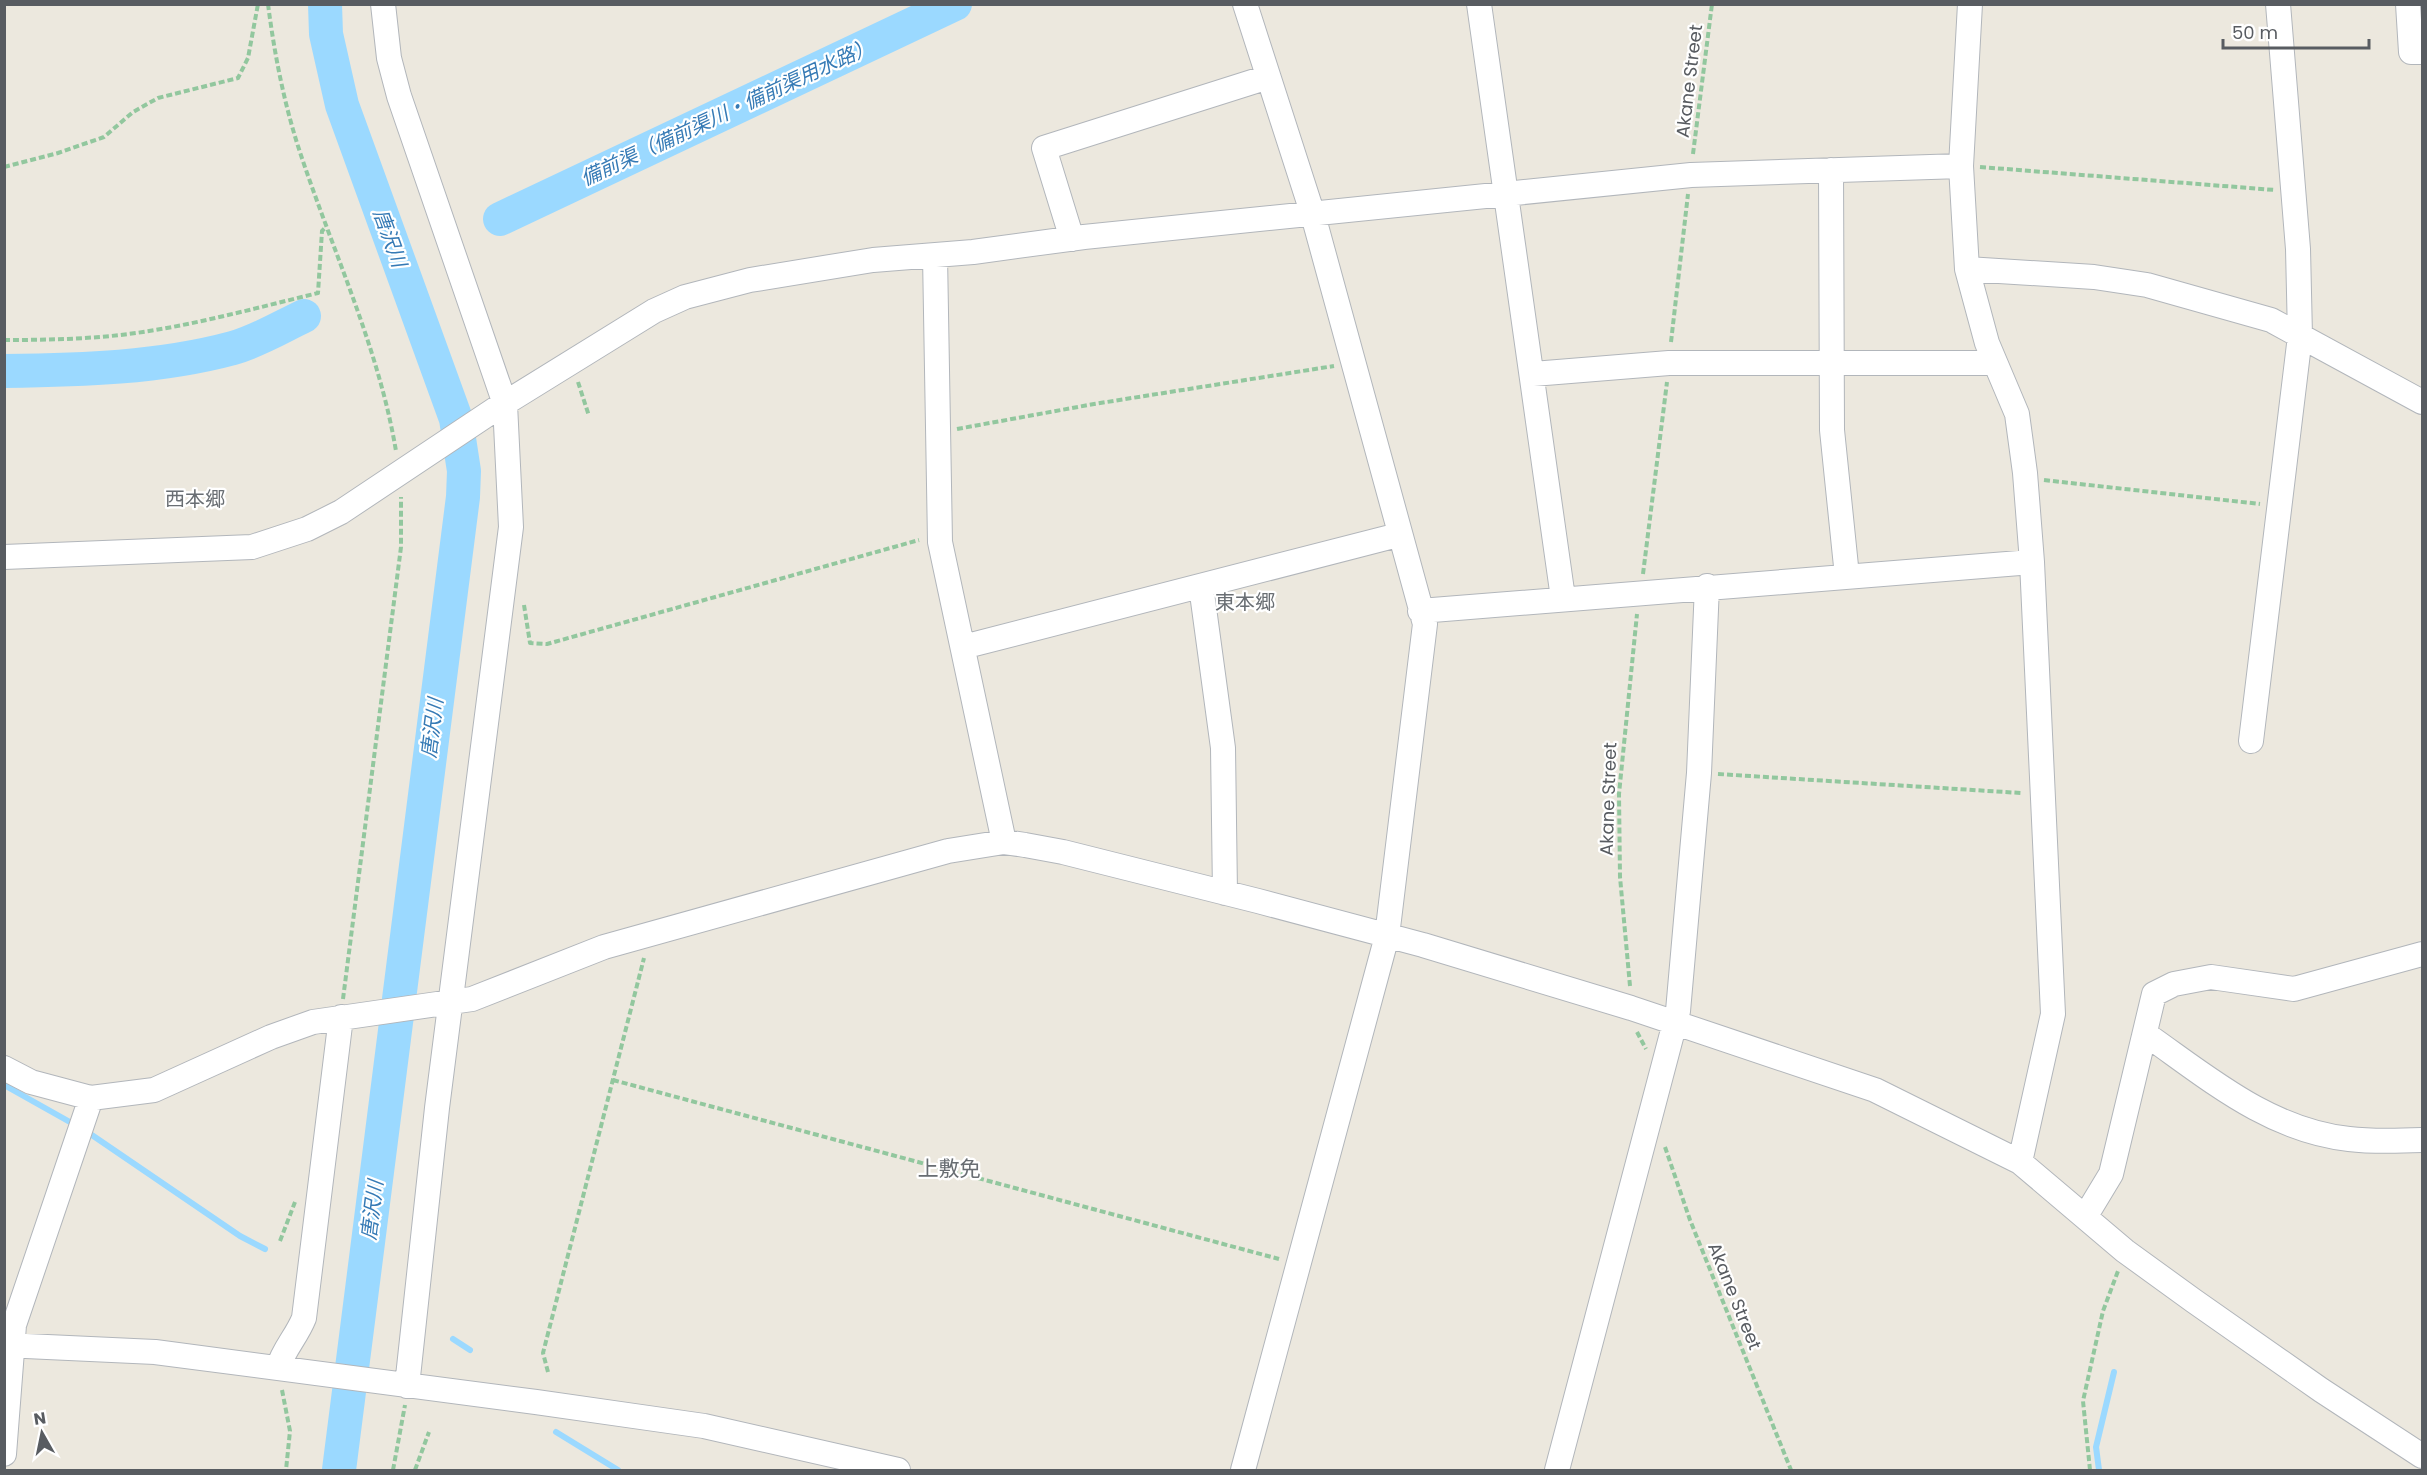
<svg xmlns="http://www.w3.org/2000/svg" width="2427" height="1475" font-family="Poppins,'Noto Sans JP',sans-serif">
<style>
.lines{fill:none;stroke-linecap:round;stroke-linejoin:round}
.stream{stroke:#9bd9ff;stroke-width:6}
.river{stroke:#9bd9ff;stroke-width:34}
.minor-casing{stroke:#b2b6bb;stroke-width:26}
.path{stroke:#92c79e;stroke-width:4;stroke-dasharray:6 3;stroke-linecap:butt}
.minor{stroke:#fff;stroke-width:24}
.labels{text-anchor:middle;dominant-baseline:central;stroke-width:4.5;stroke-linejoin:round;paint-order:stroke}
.street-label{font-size:18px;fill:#585c61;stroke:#fff}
.water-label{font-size:20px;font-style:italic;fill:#357ab5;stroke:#fff}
.neighbourhood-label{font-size:20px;fill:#696e73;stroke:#fff}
.quarter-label{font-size:21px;fill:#696e73;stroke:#fff}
</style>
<rect width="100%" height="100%" fill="#ece8de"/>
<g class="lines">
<path class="stream" d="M4 1085 77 1126
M86 1131 240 1236 265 1249
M453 1339 470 1350
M556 1432 618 1470
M2099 1470 2096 1447 2114 1372"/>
<path class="river" d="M325 4 326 34 342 105 456 419 464 471 463 497 339 1470
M500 219 955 4
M4 371C81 370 159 368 233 348 258 341 281 327 304 316"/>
<g class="minor-casing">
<path id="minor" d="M383 4 389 58 399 96 505 404 511 527 437 1108 407 1386
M1479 4 1563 598
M1970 4 1961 166 1967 269 1987 343 2017 414 2025 473 2032 562 2053 1014 2020 1162
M2408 4 2411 52H2422
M1831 170 1832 430 1847 576
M1072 239 1044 148 1268 77
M935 255 940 542 1004 842
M1967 269 2094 277 2147 285 2271 320 2422 402
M1533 374 1669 363H1995
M4 557 252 547 307 529 341 512 494 410 654 311 685 297 750 280 873 260 973 252 1084 237 1691 175 1961 166
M1201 586 1223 748 1225 893
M1420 611 2032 562
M963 647 1398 535
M2251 741 2300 336 2298 249 2278 4
M2144 1036 2154 1040C2213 1082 2273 1131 2349 1139 2373 1142 2398 1141 2422 1140
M4 1068 31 1082 91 1098 154 1090 271 1037 313 1022 472 999 604 947 948 851 1004 842 1025 845 1063 852 1258 901 1423 945 1631 1008 1875 1090 2020 1162 2125 1251 2194 1301 2321 1390 2422 1456
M2085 1217 2111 1174 2154 994 2174 984 2211 977 2294 989 2422 954
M4 1345 155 1352 536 1402 704 1426 898 1470
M278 1368C283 1350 297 1336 304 1318L341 1017
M4 1454 14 1325 91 1098
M1243 1470 1387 936 1425 624 1313 215 1245 4
M1557 1470 1678 1011 1699 773 1707 586"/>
</g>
<path class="path" d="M268 4C274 51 283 98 297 143 330 246 378 344 396 451
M1693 154 1712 4
M4 167 58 153 104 137 133 112 158 98 238 78 248 58 258 4
M1980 167 2275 190
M4 340C50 340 97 339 143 332 202 323 260 307 318 293L322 231 326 227
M1671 342 1688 194
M578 382 589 416
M957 429 1094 404 1334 366
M2044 480 2260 504
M1643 574 1667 382
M524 605 530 643 547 644 919 540
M1718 774 2021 793
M1630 986 1620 877 1619 794 1637 614
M343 999 401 547V497
M1637 1032 1646 1049
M613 1080 1279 1259
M1665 1147 1690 1220 1791 1470
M280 1241 295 1202
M548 1372 543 1353 644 958
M282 1390 290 1431 286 1470
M393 1470 405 1405
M415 1470 429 1432
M2090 1470 2083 1401 2103 1311 2118 1271"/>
<use href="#minor" class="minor"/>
</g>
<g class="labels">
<g class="street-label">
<text transform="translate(1689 81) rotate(-83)">Akane Street</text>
<text transform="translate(1608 799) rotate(-88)">Akane Street</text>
<text transform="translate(1735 1296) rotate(68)">Akane Street</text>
</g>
<g class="water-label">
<text transform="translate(727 112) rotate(-25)">備前渠（備前渠川・備前渠用水路）</text>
<text transform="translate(390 238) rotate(70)">唐沢川</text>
<text transform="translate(432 728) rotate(-83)">唐沢川</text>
<text transform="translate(372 1210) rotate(-83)">唐沢川</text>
</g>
<g class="neighbourhood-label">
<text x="195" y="499">西本郷</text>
<text x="1245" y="602">東本郷</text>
</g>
<g class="quarter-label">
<text x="949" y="1168">上敷免</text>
</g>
</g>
<rect width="2427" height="1475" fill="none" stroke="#585c61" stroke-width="12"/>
<g transform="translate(42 1433) rotate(351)" stroke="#ffffff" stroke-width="4.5" paint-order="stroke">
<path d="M0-4.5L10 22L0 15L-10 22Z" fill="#585c61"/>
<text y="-9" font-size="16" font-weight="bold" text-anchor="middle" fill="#585c61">N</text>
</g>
<path d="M2223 39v9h146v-9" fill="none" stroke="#585c61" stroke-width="3"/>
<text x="2232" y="39" font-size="18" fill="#585c61" stroke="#ffffff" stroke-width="4.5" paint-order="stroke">50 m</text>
</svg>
